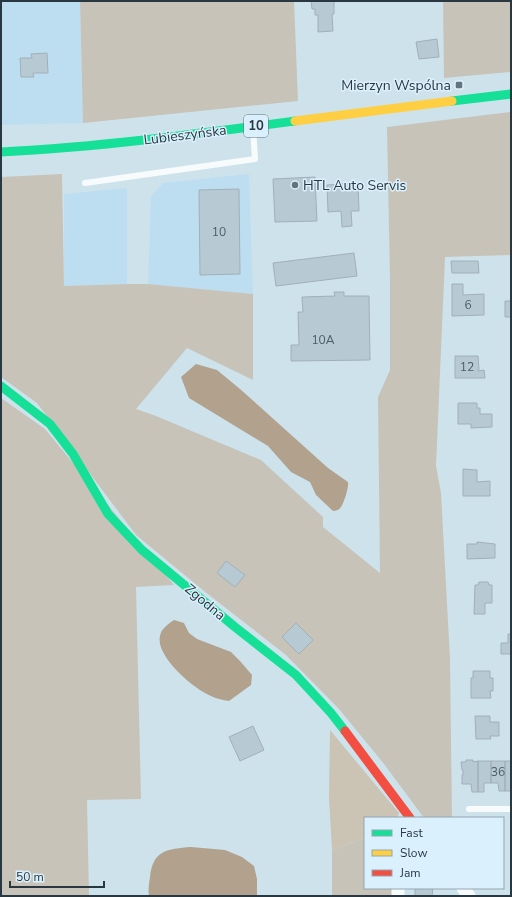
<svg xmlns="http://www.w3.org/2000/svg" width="512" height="897" font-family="'Nunito Sans',sans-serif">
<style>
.built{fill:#bddef0}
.green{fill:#c7c3b9}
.forest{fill:#cbc3b4}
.water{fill:#b1a18d}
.building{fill:#b7c9d2;stroke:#a1b0b8}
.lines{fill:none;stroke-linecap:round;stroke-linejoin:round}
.lane{stroke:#f8fbfc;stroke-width:6}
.street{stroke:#f8fbfc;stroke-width:13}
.fast{stroke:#16e098;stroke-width:9}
.slow{stroke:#ffcf43;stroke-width:9}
.jam{stroke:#f24e42;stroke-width:9}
.poi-dot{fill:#63747c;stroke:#daf0fc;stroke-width:1.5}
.labels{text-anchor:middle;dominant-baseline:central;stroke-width:3;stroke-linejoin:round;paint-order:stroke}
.number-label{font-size:12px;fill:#4c5c64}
.shield{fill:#daf0fc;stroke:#5e6f78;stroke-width:1}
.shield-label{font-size:13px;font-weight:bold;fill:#293840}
.poi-label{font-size:14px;fill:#293840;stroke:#daf0fc;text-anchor:end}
.street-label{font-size:14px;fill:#293840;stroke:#daf0fc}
</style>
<rect width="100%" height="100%" fill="#cee2ec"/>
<path class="built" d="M1 1H80L83 123 1 125Z
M249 174 253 294 148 284 151 196 163 183Z
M127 188V284L64 286V194Z"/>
<path class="green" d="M80 1H294L298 101 83 123Z
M443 1H511V72L444 78Z
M511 112V255L445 257 436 466 441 493 450 658 452 818H424L384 764 339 709 286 655 204 591 136 535 37 403 1 377V177L62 174 64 286 127 284H148L253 294V380L187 348 136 409 156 416 261 460 323 517V527L380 573 378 397 390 370V279L387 127Z
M1 398 45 429 174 585 136 587 141 799 87 800 89 896H1Z
M365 838V888H393V896H332V850Z"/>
<path class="forest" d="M330 730 399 813 397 818H365V838L332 850 329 798Z"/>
<path class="water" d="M196 364 217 370 240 389 328 468 348 482C349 487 344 503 341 507 339 510 336 511 333 511L316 495 310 482 291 472 268 446 189 398 181 377Z
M174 620 184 623 189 633 197 639 231 652 240 661 252 675 251 685 229 701C223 700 217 699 211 696 194 689 155 656 160 636 161 629 168 624 174 620Z
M191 847 225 850 242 857 254 866 257 879V896H149C148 890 149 884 150 877 153 850 167 849 191 847Z"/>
<path class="building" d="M311 1H334V14H332L333 31 318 32V15H315V9H312Z
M437 39 439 57 419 59 416 42Z
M47 53 48 73H33L34 77H21L20 58H32L31 54Z
M315 177 317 221 275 222 273 179Z
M358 183 359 211H351L352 226 342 227 341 211 328 212 327 185Z
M239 189 240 274 200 275 199 190Z
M354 253 357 276 276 286 273 263Z
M451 261H478L479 273H452Z
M452 284H463V295L484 294V315L452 316Z
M334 292H344V296H369L370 360 291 361V345H299L298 312H303L302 297 335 296Z
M505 301H511V317H505Z
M455 356H478L479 369 478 371 484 370 485 378H455Z
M458 403H477V408H480V414H492V427L471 428V424H458Z
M463 469 477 470V482L490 481V496H463Z
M477 542 495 544V558L467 559V544H477Z
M226 561 245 575 235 587 217 573Z
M479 582H488L489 585H492V603H485V614H474L475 585H478Z
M296 623 313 640 299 654 282 637Z
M508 634H511V654H501V643H508Z
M473 671H490V678H493V691H490L491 698H471V678H473Z
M475 716H490V722H499V736H490L491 739H476Z
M253 726 264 750 240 761 229 737Z
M466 760H473V762L478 761V792H472L471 784H462V775H463V770H462L461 762H466Z
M478 761H491V783H484V792H478Z
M491 761H505V791H499L498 783H491Z
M505 761H511V791H505Z
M415 888H433L432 896H415Z"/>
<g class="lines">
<path class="lane" d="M85 183 255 159 253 128
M469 809H511"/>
<path class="street" d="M398 888V896
M463 888 469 896"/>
<path class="fast" d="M452 101 511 94
M1 152C100 147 197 134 295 121
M1 386 50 424 73 454 108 514 142 550 235 627 296 675 331 713 345 731"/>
<path class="slow" d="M295 121 452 101"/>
<path class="jam" d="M345 731 410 818"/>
</g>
<g class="poi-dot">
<rect x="455" y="81" width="8" height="8" rx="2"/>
<circle cx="295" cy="185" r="4"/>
</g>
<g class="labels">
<g class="number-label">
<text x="219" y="232">10</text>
<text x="468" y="305">6</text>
<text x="323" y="340">10A</text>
<text x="467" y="367">12</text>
<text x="498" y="772">36</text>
</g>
<rect class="shield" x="244" y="115" width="24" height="22" rx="3"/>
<g class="shield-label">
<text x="256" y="126">10</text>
</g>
<g class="poi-label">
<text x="451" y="85">Mierzyn Wspólna</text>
<text x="303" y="185" text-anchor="start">HTL Auto Servis</text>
</g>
<g class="street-label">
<text transform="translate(185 135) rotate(-7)">Lubieszyńska</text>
<text transform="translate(205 602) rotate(40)">Zgodna</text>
</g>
</g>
<rect width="512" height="897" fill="none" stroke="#293840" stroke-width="4"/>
<rect x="364" y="817" width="140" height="72" fill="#daf0fc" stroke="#93a6b1"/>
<rect x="372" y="830" width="20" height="6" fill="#16e098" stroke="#93a6b1"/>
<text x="400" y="837" font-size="12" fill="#293840">Fast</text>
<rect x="372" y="850" width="20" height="6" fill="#ffcf43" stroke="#93a6b1"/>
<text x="400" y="857" font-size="12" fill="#293840">Slow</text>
<rect x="372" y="870" width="20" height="6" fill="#f24e42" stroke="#93a6b1"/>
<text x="400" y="877" font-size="12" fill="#293840">Jam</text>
<path d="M10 881v6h94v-6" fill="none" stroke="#293840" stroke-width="2"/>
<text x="16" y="881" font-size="12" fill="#293840" stroke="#daf0fc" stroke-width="3" paint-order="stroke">50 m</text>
</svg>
